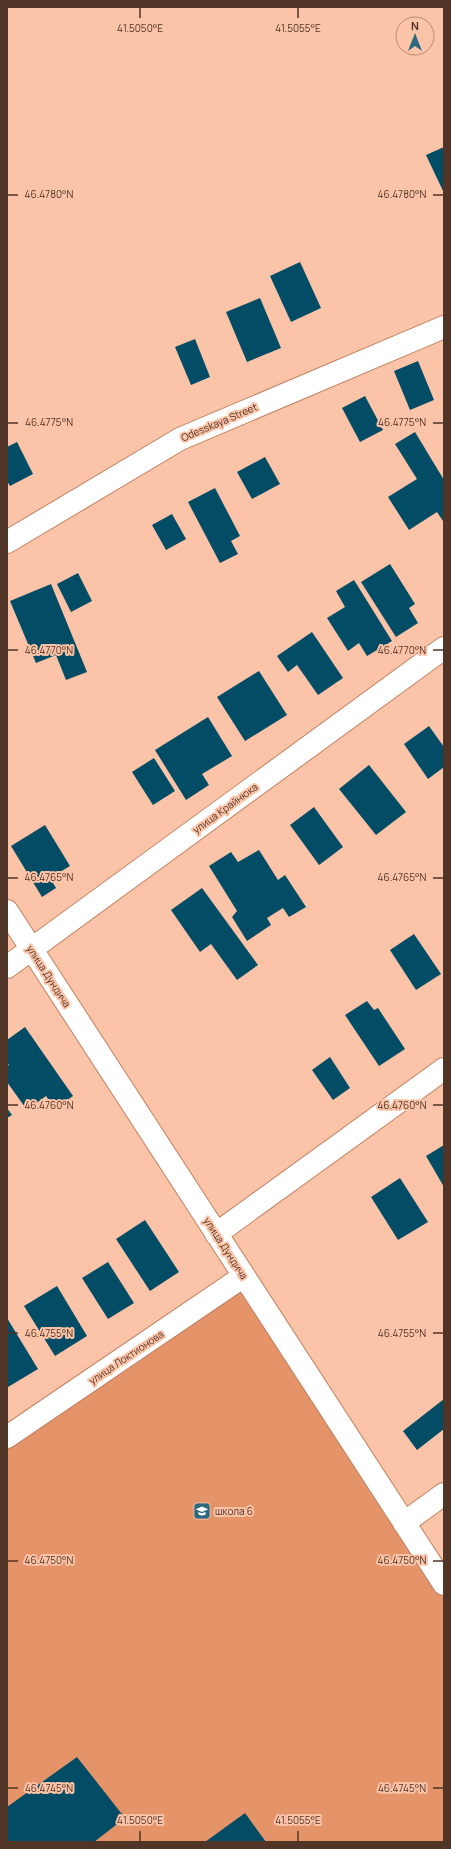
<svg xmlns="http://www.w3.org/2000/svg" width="451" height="1849" font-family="Manrope,sans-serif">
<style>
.green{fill:#e59369}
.building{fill:#024d65}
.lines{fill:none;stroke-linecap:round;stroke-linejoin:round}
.street-casing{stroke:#c38160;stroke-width:24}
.secondary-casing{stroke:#c38160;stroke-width:24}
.street{stroke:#fff;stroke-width:22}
.secondary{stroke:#fff;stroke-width:22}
.ticks{fill:none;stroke:#503426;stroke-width:1.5}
.labels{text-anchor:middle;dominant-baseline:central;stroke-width:4;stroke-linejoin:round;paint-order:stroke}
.street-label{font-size:10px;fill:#503426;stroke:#fbc3a7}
.poi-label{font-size:10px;fill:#503426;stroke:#fbc3a7;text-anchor:start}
.ticks-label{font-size:10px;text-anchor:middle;fill:#503426;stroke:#fbc3a7;stroke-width:4;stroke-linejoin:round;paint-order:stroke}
</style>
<rect width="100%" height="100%" fill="#fbc3a7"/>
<path class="green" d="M244 1276 444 1585V1842H7V1437Z"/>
<path class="building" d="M444 147V193L426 155Z
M300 262 321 308 291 322 270 276Z
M260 298 281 348 247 362 226 312Z
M195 339 210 377 191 385 175 347Z
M418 361 434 400 410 410 394 371Z
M365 396 383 430 360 442 342 408Z
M415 432 444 480V520L443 521 437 512 409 530 388 497 417 479 395 444Z
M17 442 33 474 10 486 7 481V447Z
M265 457 280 484 252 499 237 472Z
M215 488 240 536 231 541 238 554 220 563 188 502Z
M172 514 186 539 166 550 152 525Z
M390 564 415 604 409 608 418 623 396 637 361 582Z
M78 573 92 601 71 612 57 584Z
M354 580 392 641 367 656 359 643 348 651 327 618 345 607 336 591Z
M51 584 87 672 66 680 56 655 36 663 10 601Z
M312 632 343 678 318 695 297 665 288 672 277 656Z
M259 671 287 715 245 741 217 697Z
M208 717 232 756 202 774 209 785 186 800 155 750Z
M429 726 444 747V767L428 779 404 744Z
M154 758 175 791 153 805 132 772Z
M369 765 406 812 376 835 339 789Z
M314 807 343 847 319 865 290 825Z
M45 825 70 866 50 878 56 888 42 897 11 846Z
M259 850 278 880 285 875 306 907 289 917 283 908 267 918 271 925 247 941 232 917 237 911 209 866 231 852 238 862Z
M202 888 258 965 237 980 211 944 200 952 171 910Z
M414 934 441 974 416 990 390 950Z
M367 1001 374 1010 378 1008 405 1049 379 1066 345 1015Z
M25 1027 73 1096 55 1109 46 1096 27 1110 7 1082V1066L9 1065 7 1062V1040Z
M330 1057 350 1088 333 1100 312 1070Z
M7 1108 12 1115 7 1118Z
M444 1145V1187L426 1156Z
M400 1178 428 1222 398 1240 371 1197Z
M145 1220 179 1272 150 1291 116 1239Z
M108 1262 134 1303 108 1319 82 1278Z
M57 1286 87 1336 55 1356 24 1306Z
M7 1318 38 1369 8 1387 7 1385Z
M444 1399V1429L417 1450 403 1431Z
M77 1757 125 1818 94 1842H7V1807Z
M245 1813 266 1842H205Z"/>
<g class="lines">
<g class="street-casing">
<path id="street" d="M7 911 444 1584
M7 967 444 648
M216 1234 444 1069
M7 1437 244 1276
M404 1523 444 1494"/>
</g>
<g class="secondary-casing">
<path id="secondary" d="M7 542 180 439 444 327"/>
</g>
<use href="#street" class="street"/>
<use href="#secondary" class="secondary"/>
</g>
<path class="ticks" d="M140 8V18M298 8V18M8 195H18M433 195H443M8 423H18M433 423H443M8 650H18M433 650H443M8 878H18M433 878H443M8 1105H18M433 1105H443M8 1333H18M433 1333H443M8 1561H18M433 1561H443M8 1788H18M433 1788H443M140 1831V1841M298 1831V1841"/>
<defs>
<g id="school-square" transform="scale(0.9)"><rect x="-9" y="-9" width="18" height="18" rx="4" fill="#2c6880" stroke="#fbc3a7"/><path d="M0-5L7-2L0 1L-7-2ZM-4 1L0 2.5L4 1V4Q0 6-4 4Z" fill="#fff"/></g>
</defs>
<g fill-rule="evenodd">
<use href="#school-square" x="202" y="1511"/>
</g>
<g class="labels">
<g class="street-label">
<text transform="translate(219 422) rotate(-23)">Odesskaya Street</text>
<text transform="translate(225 808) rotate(-36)">улица Крайнюка</text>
<text transform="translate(49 976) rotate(57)">улица Дундича</text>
<text transform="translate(226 1248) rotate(57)">улица Дундича</text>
<text transform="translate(126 1357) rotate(-34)">улица Локтионова</text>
</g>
<g class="poi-label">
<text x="215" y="1511">школа 6</text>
</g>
</g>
<g class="ticks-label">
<text x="140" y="32">41.5050°E</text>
<text x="298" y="32">41.5055°E</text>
<text x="49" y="198">46.4780°N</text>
<text x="402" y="198">46.4780°N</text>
<text x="49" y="426">46.4775°N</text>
<text x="402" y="426">46.4775°N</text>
<text x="49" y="654">46.4770°N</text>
<text x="402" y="654">46.4770°N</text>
<text x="49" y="881">46.4765°N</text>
<text x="402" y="881">46.4765°N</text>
<text x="49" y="1109">46.4760°N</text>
<text x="402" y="1109">46.4760°N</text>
<text x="49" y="1337">46.4755°N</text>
<text x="402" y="1337">46.4755°N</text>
<text x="49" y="1564">46.4750°N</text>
<text x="402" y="1564">46.4750°N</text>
<text x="49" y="1792">46.4745°N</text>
<text x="402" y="1792">46.4745°N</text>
<text x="140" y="1824">41.5050°E</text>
<text x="298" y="1824">41.5055°E</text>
</g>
<rect width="451" height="1849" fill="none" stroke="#503426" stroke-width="16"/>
<g transform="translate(415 36)"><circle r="19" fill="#fbc3a7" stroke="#b78a73"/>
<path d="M0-3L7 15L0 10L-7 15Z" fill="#2c6880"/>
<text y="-6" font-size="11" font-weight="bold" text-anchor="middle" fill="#503426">N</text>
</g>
</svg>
